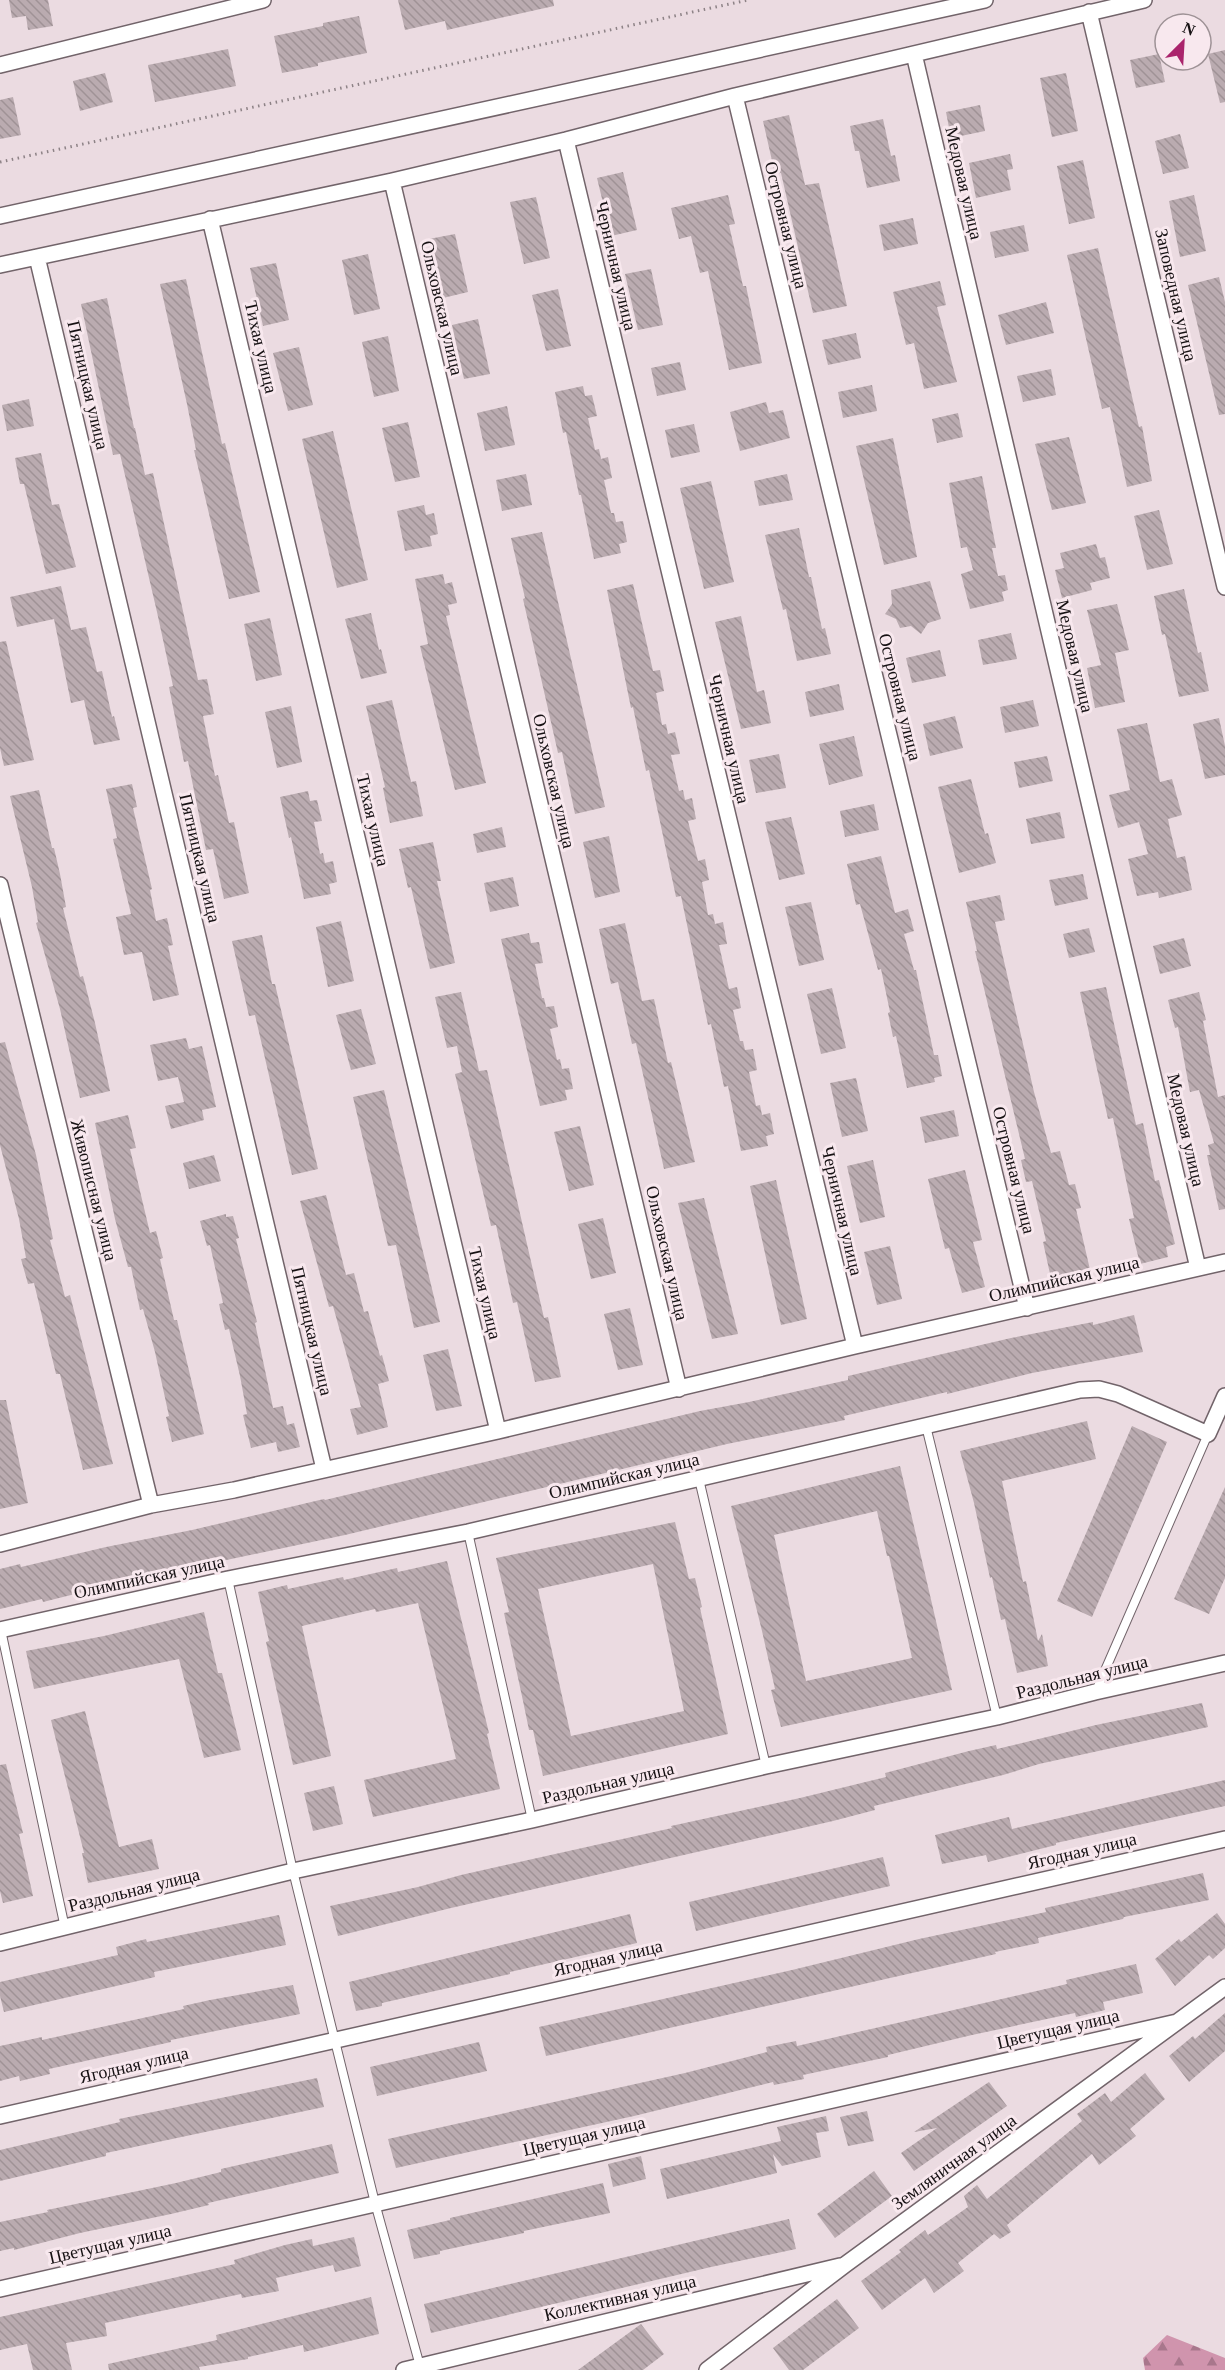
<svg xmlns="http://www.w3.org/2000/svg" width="1225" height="2370" font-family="'Times New Roman',serif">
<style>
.forest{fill:url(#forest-firs)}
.building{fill:url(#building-back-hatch);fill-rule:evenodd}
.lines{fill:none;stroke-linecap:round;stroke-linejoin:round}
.lane-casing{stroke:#72646a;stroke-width:10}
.street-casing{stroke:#72646a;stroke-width:18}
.path{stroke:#8d8286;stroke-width:3;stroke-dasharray:1.5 4.5;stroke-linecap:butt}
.lane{stroke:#fff;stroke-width:8}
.street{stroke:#fff;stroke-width:15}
.labels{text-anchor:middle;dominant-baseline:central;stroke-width:6;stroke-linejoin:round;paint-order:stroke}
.street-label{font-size:18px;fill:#161113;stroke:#f8e8ee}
</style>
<defs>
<pattern id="forest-firs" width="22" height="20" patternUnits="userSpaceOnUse" patternTransform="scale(1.5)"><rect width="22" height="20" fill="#d094ad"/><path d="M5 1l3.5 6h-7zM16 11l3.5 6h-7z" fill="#a8778c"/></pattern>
<pattern id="building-back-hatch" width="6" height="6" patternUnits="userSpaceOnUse" patternTransform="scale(1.5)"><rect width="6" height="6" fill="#baabb0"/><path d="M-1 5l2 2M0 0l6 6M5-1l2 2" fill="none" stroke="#9f9296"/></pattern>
</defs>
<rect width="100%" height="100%" fill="#ebdbe1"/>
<path class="forest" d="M1167 2335 1225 2358V2370H1145L1143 2358Z"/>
<path class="building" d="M9 0H48L53 26 28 30 26 16 12 18Z
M398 0H553L554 6 447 30 445 21 405 30Z
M359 16 367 53 318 63V66L282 73 274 36 323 26V23Z
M228 49 236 86 155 102 148 65Z
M1225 50V102L1220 103 1208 54Z
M1159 54 1165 82 1136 88 1130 60Z
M105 73 113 102 80 111 73 81Z
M1066 73 1078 131 1052 137 1040 78Z
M13 97 21 135 0 139V100Z
M980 105 985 131 951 138 946 112Z
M789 115 805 185 819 183 847 306 813 313 781 173 775 174 763 121Z
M883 119 891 156 895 155 900 181 867 188 859 151H855L850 126Z
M1180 134 1189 168 1163 174 1155 141Z
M1010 154 1013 169 1007 170 1011 190 976 198 969 163Z
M1083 160 1095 218 1069 224 1057 166Z
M623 172 637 230 611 236 597 178Z
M728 195 735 224 729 225 743 286H746L762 363 729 370 708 271 700 273 691 236 679 239 671 208Z
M1194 195 1206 251 1180 257 1169 201Z
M536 197 550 258 524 264 510 202Z
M913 218 918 244 884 251 879 225Z
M1024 225 1029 251 995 258 990 232Z
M455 234 468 292 443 298 429 239Z
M1098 248 1139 427 1142 426 1152 481 1127 487 1110 407 1102 409 1067 255Z
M368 254 380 309 354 315 342 260Z
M276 263 289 320 263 326 250 268Z
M651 269 663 325 638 330 625 274Z
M1219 277 1225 302V414L1219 415 1188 285Z
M186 279 222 444 225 443 260 592 229 599 194 450H196L187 404 160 284Z
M940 281 946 305 937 307 957 382 924 389 914 343 906 345 893 292Z
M558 289 571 346 546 351 532 295Z
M107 298 134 428H135L145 475 153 473 198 680 207 679 214 714 203 716 215 776 218 775 229 823 234 822 249 893 224 899 213 849 206 850 188 761 184 762 169 687 173 686 157 612 120 454 113 455 81 304Z
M1046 302 1054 333 1006 345 998 315Z
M478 319 490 374 464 379 452 325Z
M856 333 861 358 828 365 822 340Z
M388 336 399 391 374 397 362 342Z
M299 347 313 405 288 411 273 353Z
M680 362 686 390 657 396 651 368Z
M1051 369 1056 395 1023 402 1017 376Z
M872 385 877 411 843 418 838 392Z
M583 386 585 396 592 395 597 416 588 418 595 450 599 449 601 459 608 457 612 478 604 480 611 513H614L616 522 623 521 627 542 619 544 621 553 594 559 581 495H579L566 432 563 433 555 392Z
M29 399 34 426 7 431 2 405Z
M766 402 769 413 783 410 790 438 740 451 730 412Z
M507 406 515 445 485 451 477 413Z
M958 413 963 437 937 443 932 419Z
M408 422 420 477 395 482 382 428Z
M694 424 700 452 671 458 665 430Z
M333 431 368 580 337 588 302 439Z
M1069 437 1086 503 1052 510 1035 444Z
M893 438 917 557 884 565 856 446Z
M41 453 52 505 59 504 76 567 46 574 24 484H20L15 458Z
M526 474 532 505 502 511 496 480Z
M787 474 793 500 759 506 754 481Z
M982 476 996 548H992L998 576 1005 575 1008 590 1002 592 1004 601 970 609 961 574 973 570 967 547 961 548 949 483Z
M711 481 734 582 704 589 680 488Z
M424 505 426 515 434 513 438 534 430 536 432 546 405 551 397 511Z
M1159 510 1173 564 1147 570 1134 516Z
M799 528 809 577H811L822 629 825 628 831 654 797 661 786 609 783 610 765 535Z
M542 532 605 807 575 814 562 752 558 753 523 599 525 598 511 538Z
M1096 544 1100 558 1105 557 1110 578 1090 583 1092 590 1062 598 1055 570 1064 568 1060 553Z
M443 574 445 584 452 582 457 603 448 605 450 615 446 616 486 783 455 790 420 646 428 644 415 579Z
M930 581 941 619 928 623 921 634 911 626 900 628 896 619 885 614 892 604 891 590Z
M633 584 653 671 660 670 664 691 656 693 662 725 666 724 668 734 675 732 680 754 671 755 679 791 683 790 685 800 692 798 696 819 688 821 698 861 705 859 709 880 702 882 708 915 713 914 715 924 723 922 727 944 719 945 729 989 737 987 741 1008 733 1010 740 1041H743L745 1050 753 1049 757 1070 749 1072 756 1106 760 1105 762 1115 770 1113 774 1134 766 1136 768 1146 741 1151 728 1086 724 1087 711 1024 708 1025 681 896 676 897 649 770 646 771 633 707 631 708 607 590Z
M61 586 71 630 86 627 97 672 102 671 112 717 114 716 120 740 94 745 84 700 71 703 54 619 17 627 10 597Z
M1184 589 1198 653 1201 652 1209 691 1179 697 1165 634 1162 635 1154 596Z
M1117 604 1129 650 1115 653 1125 702 1095 708 1087 668 1101 665 1087 610Z
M371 613 379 650 381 649 387 673 361 679 345 619Z
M741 616 757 692 764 690 771 723 741 729 715 622Z
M270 618 282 675 256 681 244 624Z
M1011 633 1017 659 983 665 978 640Z
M6 641 34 760 4 766 0 748V642Z
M940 650 946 676 912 683 906 658Z
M839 684 844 710 810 717 805 692Z
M392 700 411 782 416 781 423 816 390 823 383 788 385 787 366 706Z
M1033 700 1039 726 1005 733 1000 707Z
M291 706 302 762 277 768 265 712Z
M955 716 963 748 930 756 923 724Z
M1219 718 1225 746V775L1205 779 1193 724Z
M1147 723 1160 782 1172 779 1182 815 1168 819 1170 829 1177 858 1185 856 1192 890 1159 898 1158 892 1137 896 1128 859 1148 854 1139 822 1118 828 1109 795 1130 790 1117 729Z
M854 736 863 776 829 785 819 744Z
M779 754 786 788 756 793 749 760Z
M1047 756 1053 781 1019 788 1014 762Z
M971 779 985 834 988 833 996 863 959 873 938 787Z
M132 784 137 807 133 808 152 889 150 890 156 921 167 918 173 945 168 946 179 995 153 1001 142 952 124 955 116 917 131 914 113 839 117 838 106 789Z
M39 790 52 848H54L60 874 66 907 63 908 80 977 83 976 95 1023 110 1091 80 1098 60 1009 36 923 38 922 32 887 10 796Z
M308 791 310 801 317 800 322 821 314 822 320 854 323 853 325 863 333 861 337 882 329 884 331 894 304 899 291 837 289 838 280 797Z
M874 804 879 830 845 837 840 811Z
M1060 812 1065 838 1031 844 1026 819Z
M791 817 805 874 779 880 765 822Z
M502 827 506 847 477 853 473 834Z
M609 836 620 892 595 898 583 842Z
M433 842 441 881H437L455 963 430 969 411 887 408 888 399 849Z
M881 856 895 913 908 909 914 931 904 934 914 970H916L934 1055H938L942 1076 934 1078 935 1082 907 1088 896 1036 893 1037 888 1013 890 1012 881 969 878 970 860 904 856 905 847 864Z
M1083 874 1088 899 1055 906 1049 880Z
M513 877 519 906 490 912 484 883Z
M1000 895 1005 920 995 922 1034 1092 1051 1153 1060 1151 1069 1185 1075 1184 1081 1208 1076 1209 1091 1274 1052 1283 1043 1242 1046 1241 1032 1181 1026 1182 1021 1160 1025 1159 975 951H977L966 902Z
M811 902 824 960 799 966 785 907Z
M341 921 354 981 328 987 316 927Z
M625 923 642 1001 654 999 668 1063 671 1062 695 1162 664 1169 636 1043 632 1044 618 982 611 984 599 929Z
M1089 928 1095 952 1069 958 1063 934Z
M529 933 531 943 539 942 543 963 535 964 542 998H544L546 1007 554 1006 558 1027 550 1029 557 1060 560 1059 562 1069 569 1068 573 1089 565 1090 567 1100 540 1106 501 939Z
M262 935 272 984H275L318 1169 292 1175 255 1015 249 1016 232 941Z
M1184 938 1191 966 1160 974 1153 946Z
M1106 987 1136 1125 1143 1123 1155 1181 1159 1180 1175 1244 1166 1247 1168 1257 1140 1264 1129 1219 1134 1218 1113 1118 1108 1119 1080 992Z
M832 988 846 1048 821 1054 807 994Z
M461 992 479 1071 487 1070 544 1318 548 1317 561 1377 535 1382 517 1302 513 1303 496 1225 491 1226 455 1074 462 1072 457 1046 447 1048 435 997Z
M1199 992 1206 1020 1203 1021 1218 1097 1225 1095V1209L1219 1210 1207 1155H1210L1208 1145 1214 1143 1199 1090 1190 1092 1178 1027 1175 1028 1168 1000Z
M361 1009 376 1064 351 1070 336 1015Z
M186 1038 189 1049 202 1046 216 1107 202 1110 204 1120 171 1129 165 1106 184 1102 178 1077 158 1081 150 1045Z
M5 1042 36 1155 53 1239 50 1240 65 1297 70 1295 113 1464 83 1470 60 1374H56L34 1283 28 1284 21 1259 26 1258 19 1219 0 1145V1043Z
M856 1078 868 1131 842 1137 830 1083Z
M384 1090 440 1322 414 1328 396 1245 388 1246 353 1097Z
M954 1110 959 1136 925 1143 920 1117Z
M128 1115 136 1148 130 1149 150 1233 156 1231 163 1258 160 1259 174 1320H177L204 1434 172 1442 166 1417 169 1416 155 1352 143 1309 140 1310 131 1267H128L115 1219 95 1123Z
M580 1126 594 1185 569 1191 554 1132Z
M214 1155 221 1181 189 1189 183 1163Z
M873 1160 885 1217 860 1223 847 1166Z
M965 1170 982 1240 973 1242 985 1287 962 1293 949 1248 945 1249 928 1179Z
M776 1180 807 1319 781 1325 750 1186Z
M326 1195 346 1275 354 1273 364 1312 368 1311 380 1356 382 1355 389 1381 378 1384 388 1427 357 1435 350 1409 361 1407 333 1306 329 1307 300 1201Z
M704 1198 738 1334 712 1339 678 1203Z
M226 1214V1217L233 1216 239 1238 236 1239 257 1322 255 1323 273 1408 283 1406 287 1425 294 1423 300 1447 278 1452 276 1442 251 1448 243 1415 247 1414 240 1376 229 1329 225 1330 219 1304 223 1303 210 1245 207 1246 200 1221Z
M603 1218 616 1273 591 1279 578 1224Z
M890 1246 902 1299 877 1305 864 1252Z
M630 1308 643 1365 618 1370 604 1314Z
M1134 1315 1143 1352 1032 1373 947 1394V1392L844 1416 845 1420 727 1444 345 1535 127 1581 43 1602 42 1599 0 1609V1569L20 1564 21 1567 106 1547 192 1530 324 1499 325 1500 700 1411 749 1402 848 1380V1376L1011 1338 1093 1322V1325Z
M448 1349 462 1406 436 1411 423 1355Z
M0 1400H6L28 1503 0 1509Z
M1087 1421 1096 1459 1002 1481 1023 1582 1026 1581 1038 1641 1042 1634 1048 1666 1017 1673 1005 1619 1001 1620 992 1577 990 1578 974 1503 960 1451Z
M1132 1426 1167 1442 1092 1617 1057 1601Z
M900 1466 952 1690 781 1727 771 1690 775 1689 762 1631 731 1506ZM877 1511 887 1556H889L912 1658 806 1681 774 1535Z
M1225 1487V1578L1209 1614 1174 1599Z
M675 1522 689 1579 695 1578 702 1607 700 1608 728 1734 543 1776 533 1730H529L523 1701 504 1613 509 1612 496 1558ZM653 1564 684 1711 571 1736 538 1589Z
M447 1561 489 1733 487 1734 500 1789 373 1817 364 1780 456 1759 418 1603 376 1612 375 1609 302 1626 331 1756 293 1765 266 1642 269 1641 258 1592 287 1585 288 1589 343 1577 344 1580 397 1568 398 1572Z
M204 1612 218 1673H222L241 1750 204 1758 179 1659 34 1689 26 1651 104 1636Z
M1202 1703 1208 1727 1039 1764 1003 1775 874 1806 875 1810 833 1821 451 1908 338 1936 330 1906 418 1887 461 1875 672 1828 671 1826 800 1798 886 1777 885 1773 969 1751 996 1745 997 1749 1096 1725Z
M85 1711 119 1847 152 1839 159 1869 88 1883 82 1853H84L51 1720Z
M6 1764 23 1833 19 1834 33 1896 3 1903 0 1891V1765Z
M1225 1780V1806L1056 1843V1845L988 1862 986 1855 942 1864 935 1835 1009 1817 1012 1829Z
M334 1786 343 1824 313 1831 304 1793Z
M883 1857 890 1886 696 1931 689 1902Z
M1203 1873 1209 1900 1124 1917 1123 1919 1038 1938 1039 1943 995 1952 996 1954 546 2056 539 2027 792 1970 919 1939 1046 1912 1045 1908Z
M1217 1913 1225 1924V1948L1213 1959 1209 1955 1175 1986 1155 1959 1179 1939 1181 1942Z
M630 1914 637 1943 510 1972V1974L382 2003V2006L356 2011 349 1982Z
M279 1915 286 1945 154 1972 155 1977 4 2012 0 1996V1982L118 1955 116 1947 146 1939 147 1942Z
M1136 1964 1143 1993 1103 2002 1105 2010 1076 2017 1075 2013 972 2035 888 2055V2057L803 2075 804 2079 774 2085 773 2082 634 2116 396 2168 388 2139 685 2073 767 2052 766 2047 796 2041 797 2046 1067 1984 1066 1980Z
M293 1985 300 2014 171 2040V2042L49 2069 50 2074 20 2081 19 2076 0 2081V2046L42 2037V2040L184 2009 183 2006 210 2000Z
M1225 2013V2051L1189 2082 1169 2056 1193 2036 1195 2039Z
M479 2042 487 2071 377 2096 370 2067Z
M1145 2073 1165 2099 1130 2129 1136 2136 1099 2165 1092 2154 1007 2225 1011 2232 1000 2239 994 2234 958 2263 964 2271 934 2293 925 2278 882 2310 861 2281 901 2252 899 2250 925 2230 928 2235 968 2207 964 2196 977 2185 987 2199 1082 2121 1077 2114 1105 2093 1111 2102Z
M317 2078 324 2107 106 2153V2156L0 2181V2150L120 2122 119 2119Z
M989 2082 1007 2106 914 2171 901 2153 937 2128 914 2132Z
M867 2111 874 2141 848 2146 840 2117Z
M826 2116 829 2131 816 2133 821 2157 782 2166 773 2154 777 2173 667 2199 660 2169 781 2141 777 2127Z
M332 2144 339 2173 208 2203 209 2205 171 2214 80 2233 14 2250V2248L0 2251V2222L48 2212 47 2210 176 2183 221 2172V2169Z
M641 2156 646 2179 613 2187 608 2164Z
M874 2171 892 2196 835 2238 817 2214Z
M603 2183 610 2213 524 2231V2233L440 2251V2254L414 2259 407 2230 450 2220V2218Z
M789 2219 796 2249 711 2267 431 2333 424 2304Z
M354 2237 361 2266 335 2272 333 2265 276 2278 279 2291 242 2298 241 2294 105 2323 107 2336 66 2343 72 2370H33L27 2344 0 2350V2317L235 2264 234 2260 285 2245 312 2239 313 2246Z
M371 2297 379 2334 304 2352 303 2345 248 2357V2359L199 2367 200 2370H109L108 2364 217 2340 216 2335Z
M837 2299 859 2328 803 2370H789L773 2348Z
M641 2324 664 2354 643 2370H578Z"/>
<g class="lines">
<g class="lane-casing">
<path id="lane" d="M926 1426 997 1717
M699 1479 766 1766
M468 1532 532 1820
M228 1579 293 1871 375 2203 420 2366
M1 1630 65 1928
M1096 1691 1208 1434"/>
</g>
<g class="street-casing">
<path id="street" d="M1089 12 1225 587
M914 54 1198 1268
M0 65 263 0
M735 96 1027 1308
M566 140 855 1346
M392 181 679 1389
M0 216 985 0
M210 219 498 1431
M37 257 324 1469
M0 265 392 181 566 140 735 96 1144 0
M0 885 151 1505
M0 1544 151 1505 234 1490 498 1431 855 1346 1225 1262
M0 1630 228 1579 468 1532 1080 1390 1099 1389 1118 1394 1208 1434 1225 1396
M0 1943 293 1871 532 1820 766 1766 997 1717 1095 1692 1225 1663
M0 2116 1225 1839
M0 2289 1177 2022
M404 2370 840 2266
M707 2370 846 2264 1225 1987"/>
</g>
<path class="path" d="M0 162 748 0"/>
<use href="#lane" class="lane"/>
<use href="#street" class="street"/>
</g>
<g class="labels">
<g class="street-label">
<text transform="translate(964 183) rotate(77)">Медовая улица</text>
<text transform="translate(786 225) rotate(76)">Островная улица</text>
<text transform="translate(616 266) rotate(77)">Черничная улица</text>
<text transform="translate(1176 295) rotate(77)">Заповедная улица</text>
<text transform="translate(442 308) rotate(77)">Ольховская улица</text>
<text transform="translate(261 347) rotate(77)">Тихая улица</text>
<text transform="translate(88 385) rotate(77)">Пятницкая улица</text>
<text transform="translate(1075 656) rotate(77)">Медовая улица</text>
<text transform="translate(900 697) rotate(76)">Островная улица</text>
<text transform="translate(729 739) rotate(77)">Черничная улица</text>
<text transform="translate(554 781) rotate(77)">Ольховская улица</text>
<text transform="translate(373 820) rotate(77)">Тихая улица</text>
<text transform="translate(200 858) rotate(77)">Пятницкая улица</text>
<text transform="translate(1186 1130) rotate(77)">Медовая улица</text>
<text transform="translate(1014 1170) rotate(76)">Островная улица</text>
<text transform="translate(94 1190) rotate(76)">Живописная улица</text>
<text transform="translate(842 1211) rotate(77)">Черничная улица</text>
<text transform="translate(667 1253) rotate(77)">Ольховская улица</text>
<text transform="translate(1064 1279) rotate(-13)">Олимпийская улица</text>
<text transform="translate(485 1293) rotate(77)">Тихая улица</text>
<text transform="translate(312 1331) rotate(77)">Пятницкая улица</text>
<text transform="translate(624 1476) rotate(-13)">Олимпийская улица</text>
<text transform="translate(149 1577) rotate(-12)">Олимпийская улица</text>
<text transform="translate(1082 1677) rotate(-14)">Раздольная улица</text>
<text transform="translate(608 1783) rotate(-13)">Раздольная улица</text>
<text transform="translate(1082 1851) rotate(-13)">Ягодная улица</text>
<text transform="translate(134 1890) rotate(-14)">Раздольная улица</text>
<text transform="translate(608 1958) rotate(-13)">Ягодная улица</text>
<text transform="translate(1058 2029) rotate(-13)">Цветущая улица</text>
<text transform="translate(134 2065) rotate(-13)">Ягодная улица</text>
<text transform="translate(584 2136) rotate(-13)">Цветущая улица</text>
<text transform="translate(954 2162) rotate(-36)">Земляничная улица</text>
<text transform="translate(110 2244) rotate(-13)">Цветущая улица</text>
<text transform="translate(620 2298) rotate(-13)">Коллективная улица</text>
</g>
</g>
<g transform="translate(1183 42) rotate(24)"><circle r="28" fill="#f8e8ee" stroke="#9e9296" stroke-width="1.5"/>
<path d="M0-4.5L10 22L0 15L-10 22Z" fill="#aa246c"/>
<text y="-9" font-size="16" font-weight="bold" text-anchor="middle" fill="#161113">N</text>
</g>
</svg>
